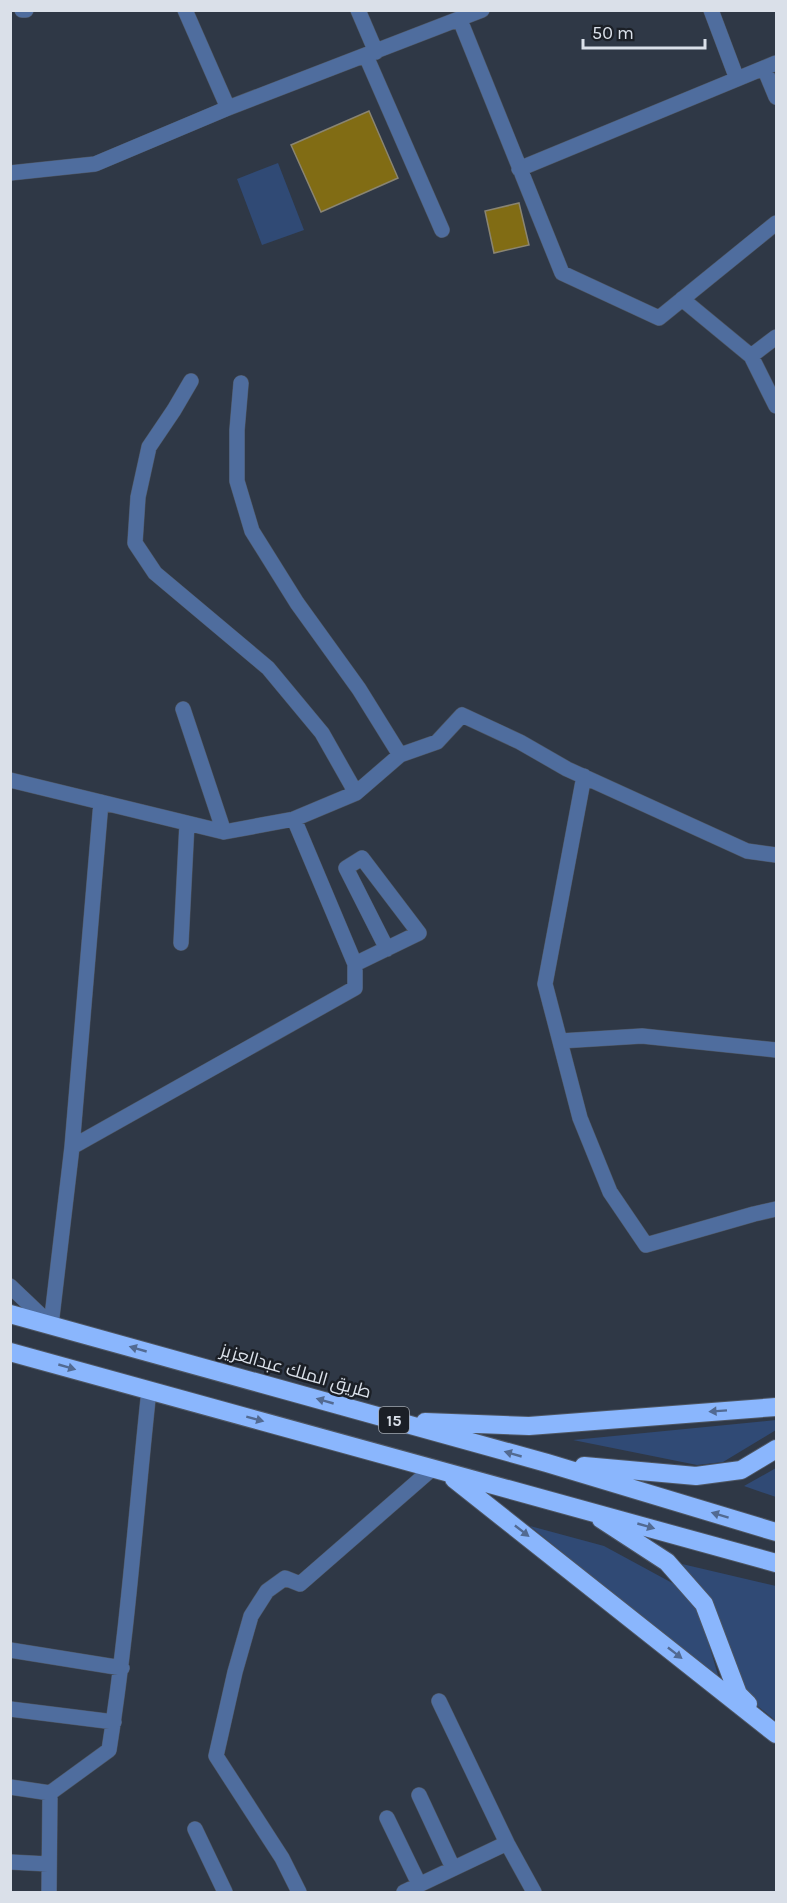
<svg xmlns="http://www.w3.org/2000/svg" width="787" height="1903" font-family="Karla,Cairo,sans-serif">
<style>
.green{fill:#304a75}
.building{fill:#816c14;stroke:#8a8572;stroke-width:1.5}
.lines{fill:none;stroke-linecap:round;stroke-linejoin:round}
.minor-casing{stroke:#4e5663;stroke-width:16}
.highway-casing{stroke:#4e5663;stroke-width:20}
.minor{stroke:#4f6d9e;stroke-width:15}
.highway{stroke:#8ab6fd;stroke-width:18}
.oneway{fill:#526a92}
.labels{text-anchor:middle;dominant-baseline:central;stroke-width:5;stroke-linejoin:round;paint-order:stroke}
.shield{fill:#1b1f26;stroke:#a1a6ae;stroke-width:1.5}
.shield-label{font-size:16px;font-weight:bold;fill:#dae0e9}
.street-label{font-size:18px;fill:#dae0e9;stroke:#1b1f26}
</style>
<rect width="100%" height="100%" fill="#2f3846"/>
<path class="green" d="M278 163 304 230 262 245 237 179Z
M776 1420V1430L723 1462 697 1465 573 1440Z
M776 1468V1497L744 1486Z
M530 1526 604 1546 687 1591 698 1607 720 1682Z
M682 1564 776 1586V1721L749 1699 711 1601Z"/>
<path class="building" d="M369 111 398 178 321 212 291 145Z
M519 203 529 245 494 253 485 211Z"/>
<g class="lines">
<g class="minor-casing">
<path id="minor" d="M22 10H26
M185 10 228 108
M358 10 376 52
M711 10 737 79
M460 20 562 273 659 318 776 223
M366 56 442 230
M764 68 776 97
M519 169 776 63
M10 173 95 164 228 108 482 10
M682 299 751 356 776 406
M751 356 776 337
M191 381 174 410 149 447 138 497 135 543 155 573 268 668 322 733 356 793
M241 383 237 430V481L252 531 297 603 359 689 400 755
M183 709 224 832
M584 776 545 984 580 1118 610 1192 646 1245 754 1214 776 1209
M10 780 224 832 294 819 356 793 400 755 437 742 462 715 520 742 567 769 747 851 776 855
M294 819 355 964
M181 943 187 823
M560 1041 642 1036 776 1050
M72 1147 355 988V964L419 933 362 858 346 868 387 949
M10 1286 51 1325
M51 1325 72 1147 101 802
M10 1650 122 1668
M439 1701 507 1843 534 1892
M10 1709 114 1722
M10 1787 50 1793
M419 1795 453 1868
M387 1818 419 1884
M195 1829 225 1892
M10 1862 48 1864
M49 1892 50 1793 109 1750C128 1631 136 1510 149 1390
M299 1892 282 1858 216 1756 235 1672 251 1616 267 1591 285 1578 300 1584 433 1468
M404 1892 507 1843"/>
</g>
<g class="highway-casing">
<path id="highway" d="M10 1314 547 1463 776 1532
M10 1352 776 1563
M425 1422 529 1426 776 1407
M584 1466 696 1476 741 1470 776 1449
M454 1479 776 1734
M601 1519 667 1562 704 1604 738 1694 748 1704"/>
</g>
<use href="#minor" class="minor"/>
<use href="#highway" class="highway"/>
</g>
<defs><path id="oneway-solid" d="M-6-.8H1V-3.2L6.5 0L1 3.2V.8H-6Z" transform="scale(1.5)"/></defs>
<g class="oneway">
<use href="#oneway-solid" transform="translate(138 1349) rotate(-164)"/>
<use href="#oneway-solid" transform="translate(67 1367) rotate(16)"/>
<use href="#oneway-solid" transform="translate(325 1401) rotate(-164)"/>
<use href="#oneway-solid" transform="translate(718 1411) rotate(176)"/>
<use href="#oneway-solid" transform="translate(255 1419) rotate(15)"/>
<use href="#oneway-solid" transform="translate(513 1454) rotate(-164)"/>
<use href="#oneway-solid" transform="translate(720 1515) rotate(-163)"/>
<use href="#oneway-solid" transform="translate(646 1526) rotate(16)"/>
<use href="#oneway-solid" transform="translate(522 1531) rotate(38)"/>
<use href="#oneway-solid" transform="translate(675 1653) rotate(38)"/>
</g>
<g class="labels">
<rect class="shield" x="379" y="1407" width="30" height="26" rx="4.5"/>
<g class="shield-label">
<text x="394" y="1420">15</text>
</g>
<g class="street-label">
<text transform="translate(296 1371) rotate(16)">طريق الملك عبدالعزيز</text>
</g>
</g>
<rect width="787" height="1903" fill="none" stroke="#dae0e9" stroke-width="24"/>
<path d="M583 39v9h122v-9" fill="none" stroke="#dae0e9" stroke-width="3"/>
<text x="592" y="39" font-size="18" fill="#dae0e9" stroke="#1b1f26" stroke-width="4.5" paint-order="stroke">50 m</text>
</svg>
